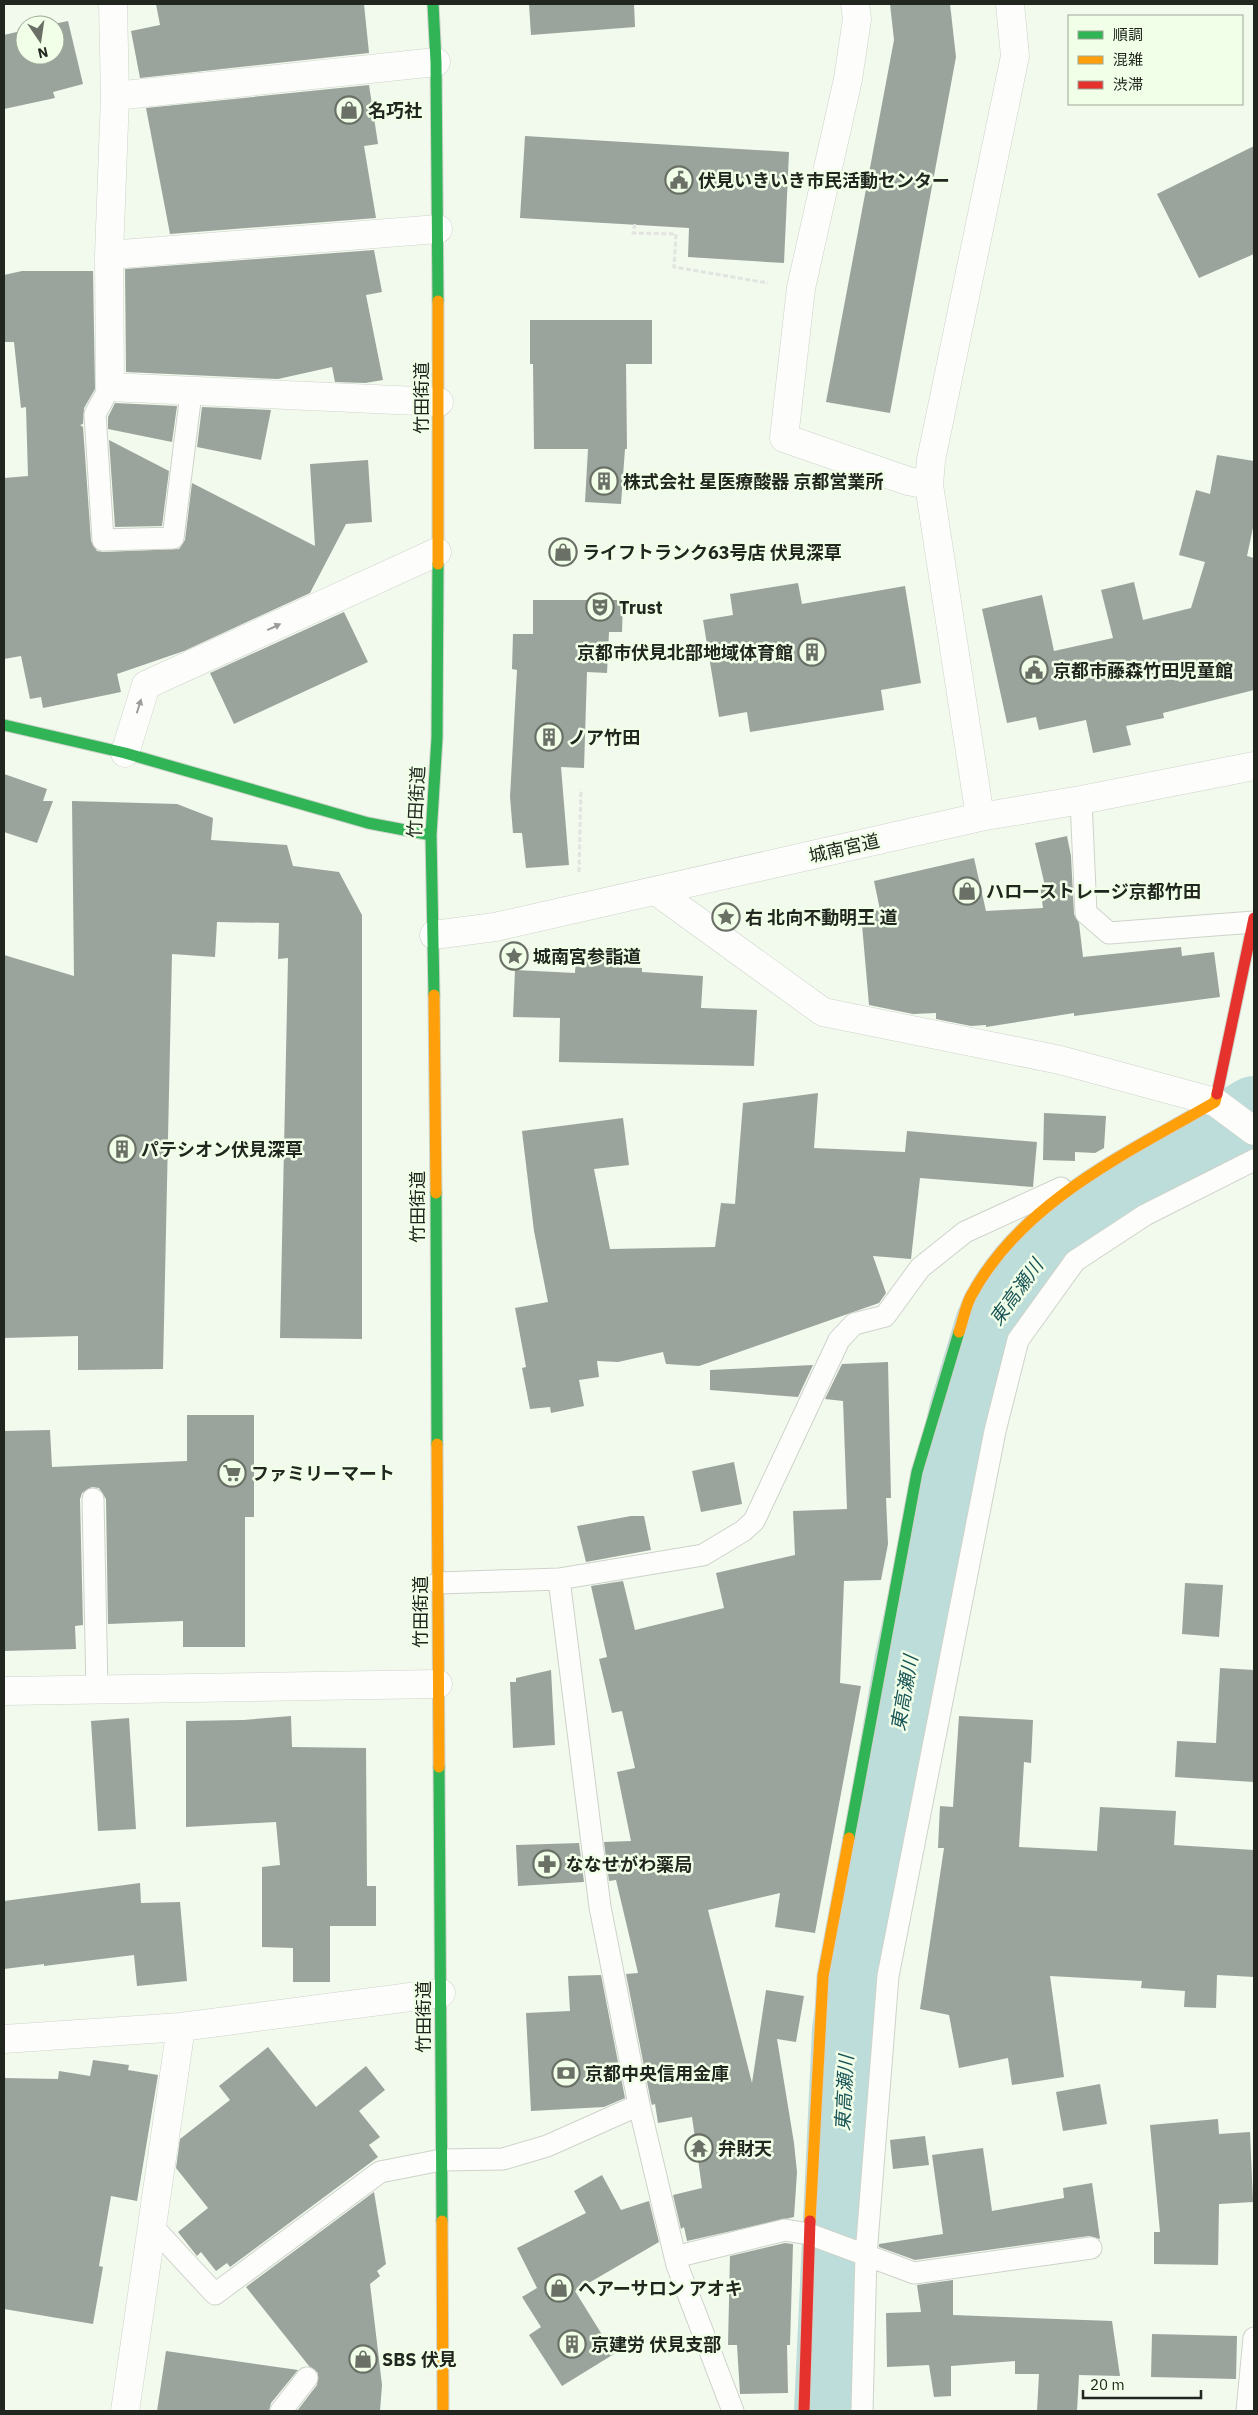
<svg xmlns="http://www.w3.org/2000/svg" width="1258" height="2415" font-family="'IBM Plex Sans','Noto Sans JP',sans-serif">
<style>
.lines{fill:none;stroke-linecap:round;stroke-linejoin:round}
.river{stroke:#bdddda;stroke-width:70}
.building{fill:#9ba49c}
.lane-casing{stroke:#ced3ca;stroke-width:23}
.street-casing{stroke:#ced3ca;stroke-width:29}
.fast-casing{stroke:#ced3ca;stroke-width:13}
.slow-casing{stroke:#ced3ca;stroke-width:13}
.jam-casing{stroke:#ced3ca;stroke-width:13}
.path{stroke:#e1e4df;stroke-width:3;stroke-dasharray:5 2.5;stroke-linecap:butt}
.lane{stroke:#fdfefc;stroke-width:21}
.street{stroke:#fdfefc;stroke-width:28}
.fast{stroke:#30b455;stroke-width:11}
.slow{stroke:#ff9f0a;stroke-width:11}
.jam{stroke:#e5322d;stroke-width:11}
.oneway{fill:#9a9d98}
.labels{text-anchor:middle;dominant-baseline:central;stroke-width:5;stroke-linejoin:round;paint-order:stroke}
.poi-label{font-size:18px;font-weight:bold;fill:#21261e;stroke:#f1fee8;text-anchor:start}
.street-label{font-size:18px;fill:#21261e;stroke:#f1fee8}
.water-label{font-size:19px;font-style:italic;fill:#195557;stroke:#f1fee8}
</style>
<rect width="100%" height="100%" fill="#f2f9ed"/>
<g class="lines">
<path class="river" d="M829 2411 847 2030 909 1663 964 1411 990 1324 1062 1230 1254 1111"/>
</g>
<path class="building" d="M156 4H364L369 53 140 78 131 31 160 25Z
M529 4H634L635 27 531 35Z
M890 4H950L956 57 890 413 826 402 894 40Z
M68 21 83 84 53 92 55 98 4 109V35L25 30V55H55V25H49Z
M369 85 378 144 364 146 376 218 170 234 146 108Z
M525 136 789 152 784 263 688 257 689 228 520 218Z
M1254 146V254L1199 278 1157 194Z
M374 250 382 292 366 295 383 380 365 383 335 382 332 367 278 379 126 372 125 269Z
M22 271H93L95 389 84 408 83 424 80 425 83 427 91 541 97 551 103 552 179 549 185 540 192 483 315 546 310 464 368 460 372 522 346 524 310 593 184 651 117 674 121 692 43 708 41 697 30 699 21 656 4 659V478L28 476 26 407 21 408 14 342H4V275Z
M530 320H652V364H626L627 449H625L621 504 585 502 588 449H534L533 364H530Z
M115 403 177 406 172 442 108 429V417Z
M202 407 271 410 261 460 197 447Z
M109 440 169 471 162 526 115 527Z
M1217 455 1254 461V523L1247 556 1254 558V690L1163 713 1164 718 1126 726 1131 745 1093 753 1086 720 1039 730 1036 717 1007 723 982 609 1042 595 1054 651 1113 638 1101 590 1134 582 1143 620 1191 608 1205 562 1179 555 1196 490 1210 494Z
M798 583 802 604 905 586 921 683 881 690 884 710 750 732 747 712 719 717 703 620 733 615 730 594Z
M533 600H623L622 632H609L607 673 587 672 584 768 561 767 569 865 526 868 522 833H513L510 797 517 670 512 669 513 634H533Z
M344 612 368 662 234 724 210 673Z
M4 774 47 789 43 801H53L37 843 4 832Z
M72 801 177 804 213 818 211 840 287 845 293 866 339 872 362 915V1339L280 1338 288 958 278 959 279 923 217 922 215 957 172 954 163 1369 78 1370V1336L4 1338V955L74 976Z
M1067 836 1071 856 1074 914 1079 923 1083 957 1181 947 1182 956 1214 952 1220 997 1074 1016V1013L986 1027V1025L971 1026 936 1019V1013L913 1014 869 1005 861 913 880 910 874 881 974 858 986 911 1043 908 1040 887 1045 886 1035 843Z
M576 953 613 954 612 967 642 968V972L703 976 701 1008 757 1010 754 1066 559 1062 560 1018 513 1017 515 970 575 973Z
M818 1093 814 1148 905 1152 907 1131 1037 1142 1033 1187 920 1178 911 1259 873 1256 886 1293 879 1303 699 1366 666 1364 663 1352 618 1362 597 1361 599 1377 579 1380 584 1406 551 1413 550 1407 530 1409 522 1368 526 1367 515 1308 548 1302 534 1231 522 1131 623 1118 629 1165 594 1169 610 1249 715 1247 721 1203 735 1204 743 1103Z
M1044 1113 1106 1116 1104 1148 1095 1153 1075 1152V1161L1043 1160Z
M888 1362 891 1498H886L888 1544 881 1580 844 1581 840 1683 861 1686 815 1933 775 1927 780 1893 708 1910 752 2083 766 1990 804 1996 796 2042 777 2039 794 2143 797 2172 794 2217 687 2241 684 2227 681 2229 673 2195 702 2188 692 2117 658 2123 655 2104 652 2105 651 2102 626 1974 638 1973 616 1880 609 1881 604 1842 631 1841 617 1772 635 1768 622 1711 612 1713 599 1659 607 1657 591 1586 623 1581 635 1630 724 1608 716 1573 795 1555 793 1511 847 1509 843 1401 825 1399 842 1364Z
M813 1365 798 1397 710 1390V1370Z
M187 1415H254V1517H245V1647H183V1621L108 1624 106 1499 99 1488 92 1487 82 1493 80 1499 83 1625 75 1626 76 1649 4 1651V1431L50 1430 52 1467 187 1461Z
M734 1462 742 1504 701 1512 692 1471Z
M631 1516H644L651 1550 586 1562 577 1526Z
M1185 1583 1223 1585 1219 1637 1182 1634Z
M1220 1668 1254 1670V1782L1175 1777 1177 1741 1216 1743Z
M551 1670 555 1745 513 1748 510 1682H516V1678Z
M291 1716 292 1747 366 1748 367 1886H376V1926H330V1982H293V1948L262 1947V1867L280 1865 276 1822 186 1827V1721L243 1720Z
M959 1716 1033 1720 1031 1763 1024 1762 1019 1847 1097 1851 1100 1807 1176 1811 1174 1845 1254 1850V1977L1217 1975 1216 2008 1184 2007 1185 1991 1141 1988 1142 1981 1050 1976 1064 2077 1012 2085 1008 2058 959 2068 949 2015 920 2009 944 1848H938L940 1806 953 1807Z
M129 1718 136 1829 98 1831 91 1721Z
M579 1843 584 1882 518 1886 516 1845Z
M140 1883 141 1903 180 1902 187 1981 137 1986 134 1955 44 1966V1964L4 1969V1901Z
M601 1975 625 2098 604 2107 531 2111 526 2013 570 2011 568 1976Z
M268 2047 316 2107 366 2066 385 2090 359 2111 380 2137 369 2145 378 2157 230 2267 227 2263 216 2271 201 2252 197 2256 178 2232 208 2208 176 2168 180 2139 230 2100 219 2086Z
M93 2060 129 2065 128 2070 158 2075 137 2201 111 2196 99 2266 103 2267 93 2324 4 2309V2078L58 2079 59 2071 90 2076Z
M1100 2084 1107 2124 1063 2131 1056 2092Z
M1218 2119 1219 2134 1250 2132 1253 2202 1219 2204 1218 2265 1154 2264V2232H1160L1150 2125Z
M925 2136 929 2165 893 2169 890 2140Z
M983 2148 992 2211 1064 2198 1063 2188 1092 2183 1100 2239 1089 2236 915 2260 879 2247V2244L943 2234 932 2155Z
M602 2175 621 2210 649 2201 659 2242 575 2291 614 2354 562 2386 529 2335 541 2327 522 2297 537 2288 517 2248 586 2213 574 2191Z
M374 2192 386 2264 377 2271 380 2276 370 2284 382 2385 380 2411H297L317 2385 318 2373 309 2366 246 2287Z
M785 2243 793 2244 790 2345H787L788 2393 740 2394 737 2345H728L730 2256Z
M953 2280V2315L1112 2321 1120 2376 1079 2375 1077 2411H1037L1039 2374H1015V2361L951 2366V2396L934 2397 929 2365 887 2367 886 2313 921 2312 917 2285Z
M1152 2334 1237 2336 1236 2379 1151 2377Z
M166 2351 298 2370 271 2403 269 2411H157Z"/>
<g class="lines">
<g class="lane-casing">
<path id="lane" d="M110 387 95 414 103 540 173 538 191 393
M1081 800 1086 913 1109 933 1254 922
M93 1499 97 1689
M559 1579 703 1555 743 1531 754 1521 839 1340 854 1324 885 1316 920 1268 965 1232 1061 1188
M438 1583 559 1579 600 1907 639 2105 677 2265 733 2411
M152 2226 215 2294 380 2172 441 2160 503 2159 547 2146 639 2105
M675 2257 785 2230 809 2234 914 2273 1091 2248
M281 2411 307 2378
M862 2411 866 2255 888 1976 995 1431 1018 1340 1075 1261 1145 1215 1254 1160
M1247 2411 1254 2338"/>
</g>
<g class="street-casing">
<path id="street" d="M113 4 115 96 109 255 110 387 439 402
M855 4 857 19 848 79 801 288 784 438 908 481 929 485
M115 96 436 62
M109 255 438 229
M125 753 146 685 437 552
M980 817 929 485 931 460 1015 56 1010 4
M656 891 823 1012 1060 1060 1215 1102 1254 1131
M434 935 495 927 980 817 1081 800 1254 766
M4 1691 438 1684
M4 2039 181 2027 441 1993
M125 2411 181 2027"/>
</g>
<g class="fast-casing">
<path id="fast" d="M433 4 436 62 438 301
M4 725 125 753 368 823 431 835
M434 995 431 835 437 738 438 564
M436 1193 437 1444
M439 1767 442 2221
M849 1838 917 1472 959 1332"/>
</g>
<g class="slow-casing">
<path id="slow" d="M438 564V301
M434 995 436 1193
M959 1332C963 1321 965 1307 971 1296 1022 1201 1126 1154 1215 1102L1217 1094
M437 1444 439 1767
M442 2221 443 2411
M810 2221 823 1976 849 1838"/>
</g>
<g class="jam-casing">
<path id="jam" d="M1217 1094 1254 918
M804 2411 810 2221"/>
</g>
<path class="path" d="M635 224 633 233 676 234 674 267 768 283
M579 872 581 789"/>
<use href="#lane" class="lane"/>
<use href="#street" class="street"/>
<use href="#fast" class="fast"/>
<use href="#slow" class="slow"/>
<use href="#jam" class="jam"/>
</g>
<defs><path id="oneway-solid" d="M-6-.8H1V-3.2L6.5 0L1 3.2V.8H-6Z" transform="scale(1.25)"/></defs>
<g class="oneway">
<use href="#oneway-solid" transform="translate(274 627) rotate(-25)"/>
<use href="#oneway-solid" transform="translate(139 706) rotate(-73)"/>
</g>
<defs>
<g id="shop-ring" transform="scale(1.4375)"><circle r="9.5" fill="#f1fee8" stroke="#6a7066" stroke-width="1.5"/><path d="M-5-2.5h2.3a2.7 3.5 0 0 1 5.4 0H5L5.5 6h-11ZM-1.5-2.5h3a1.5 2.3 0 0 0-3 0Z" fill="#6a7066"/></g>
<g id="civic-ring" transform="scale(1.4375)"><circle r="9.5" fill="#f1fee8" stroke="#6a7066" stroke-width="1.5"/><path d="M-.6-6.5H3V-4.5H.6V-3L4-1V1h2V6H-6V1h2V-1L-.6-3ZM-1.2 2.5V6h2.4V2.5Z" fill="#6a7066"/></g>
<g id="building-ring" transform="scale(1.4375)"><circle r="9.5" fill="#f1fee8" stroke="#6a7066" stroke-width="1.5"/><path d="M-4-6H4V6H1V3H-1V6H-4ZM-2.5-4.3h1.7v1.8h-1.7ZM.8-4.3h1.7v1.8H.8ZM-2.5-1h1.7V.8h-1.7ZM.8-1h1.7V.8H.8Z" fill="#6a7066"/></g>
<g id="theatre-ring" transform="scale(1.4375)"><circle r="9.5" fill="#f1fee8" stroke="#6a7066" stroke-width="1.5"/><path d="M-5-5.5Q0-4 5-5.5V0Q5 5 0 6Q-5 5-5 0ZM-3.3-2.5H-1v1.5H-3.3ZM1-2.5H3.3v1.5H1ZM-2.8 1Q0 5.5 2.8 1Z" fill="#6a7066"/></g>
<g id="sight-ring" transform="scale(1.4375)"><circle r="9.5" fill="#f1fee8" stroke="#6a7066" stroke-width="1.5"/><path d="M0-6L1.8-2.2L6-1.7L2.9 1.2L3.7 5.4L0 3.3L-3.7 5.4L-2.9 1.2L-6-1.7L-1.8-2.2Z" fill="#6a7066"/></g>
<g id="supermarket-ring" transform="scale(1.4375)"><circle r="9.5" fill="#f1fee8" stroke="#6a7066" stroke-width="1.5"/><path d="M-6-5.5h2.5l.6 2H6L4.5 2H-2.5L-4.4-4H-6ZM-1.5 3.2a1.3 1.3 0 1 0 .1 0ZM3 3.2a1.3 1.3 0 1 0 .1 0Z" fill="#6a7066"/></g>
<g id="pharmacy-ring" transform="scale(1.4375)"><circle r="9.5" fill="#f1fee8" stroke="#6a7066" stroke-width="1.5"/><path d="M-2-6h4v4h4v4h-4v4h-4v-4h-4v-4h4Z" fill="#6a7066"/></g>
<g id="bank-ring" transform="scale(1.4375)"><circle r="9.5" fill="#f1fee8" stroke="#6a7066" stroke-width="1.5"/><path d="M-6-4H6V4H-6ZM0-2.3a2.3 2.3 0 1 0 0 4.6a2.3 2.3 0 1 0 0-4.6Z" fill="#6a7066"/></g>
<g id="temple-ring" transform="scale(1.4375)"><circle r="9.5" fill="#f1fee8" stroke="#6a7066" stroke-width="1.5"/><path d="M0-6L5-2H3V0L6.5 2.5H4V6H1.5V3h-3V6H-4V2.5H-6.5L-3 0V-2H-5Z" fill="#6a7066"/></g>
</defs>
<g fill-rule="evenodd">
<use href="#shop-ring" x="349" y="110"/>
<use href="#civic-ring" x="679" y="180"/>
<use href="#building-ring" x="604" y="481"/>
<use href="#shop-ring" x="563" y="552"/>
<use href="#theatre-ring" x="600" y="607"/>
<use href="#building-ring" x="812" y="652"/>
<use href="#civic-ring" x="1034" y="670"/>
<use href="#building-ring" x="549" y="737"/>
<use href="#shop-ring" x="967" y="891"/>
<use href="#sight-ring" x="726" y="917"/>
<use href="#sight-ring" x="514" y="956"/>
<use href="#building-ring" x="122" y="1149"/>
<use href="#supermarket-ring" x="232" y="1473"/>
<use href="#pharmacy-ring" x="547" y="1864"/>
<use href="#bank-ring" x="566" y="2073"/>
<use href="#temple-ring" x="699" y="2148"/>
<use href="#shop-ring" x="559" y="2288"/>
<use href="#building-ring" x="572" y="2344"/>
<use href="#shop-ring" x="363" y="2359"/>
</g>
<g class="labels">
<g class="poi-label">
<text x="368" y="110">名巧社</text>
<text x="698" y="180">伏見いきいき市民活動センター</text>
<text x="623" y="481">株式会社 星医療酸器 京都営業所</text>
<text x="582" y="552">ライフトランク63号店 伏見深草</text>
<text x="619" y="607">Trust</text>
<text x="793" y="652" text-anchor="end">京都市伏見北部地域体育館</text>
<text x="1053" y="670">京都市藤森竹田児童館</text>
<text x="568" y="737">ノア竹田</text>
<text x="986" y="891">ハローストレージ京都竹田</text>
<text x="745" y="917">右 北向不動明王 道</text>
<text x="533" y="956">城南宮参詣道</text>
<text x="141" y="1149">パテシオン伏見深草</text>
<text x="251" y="1473">ファミリーマート</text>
<text x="566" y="1864">ななせがわ薬局</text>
<text x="585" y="2073">京都中央信用金庫</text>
<text x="718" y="2148">弁財天</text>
<text x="578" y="2288">ヘアーサロン アオキ</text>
<text x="591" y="2344">京建労 伏見支部</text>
<text x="382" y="2359">SBS 伏見</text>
</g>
<g class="street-label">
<text transform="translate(421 398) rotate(-90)">竹田街道</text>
<text transform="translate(416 802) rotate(-87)">竹田街道</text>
<text transform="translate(844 848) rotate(-13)">城南宮道</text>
<text transform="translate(417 1207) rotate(-90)">竹田街道</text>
<text transform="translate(420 1612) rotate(-90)">竹田街道</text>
<text transform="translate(423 2017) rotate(-90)">竹田街道</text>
</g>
<g class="water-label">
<text transform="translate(1016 1292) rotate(-54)">東高瀬川</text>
<text transform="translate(904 1693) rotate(-80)">東高瀬川</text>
<text transform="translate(844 2093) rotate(-87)">東高瀬川</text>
</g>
</g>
<rect width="1258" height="2415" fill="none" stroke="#21261e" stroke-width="10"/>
<rect x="1068" y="15" width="175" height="90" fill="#f1fee8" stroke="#9ea897"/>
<rect x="1078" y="31" width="25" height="8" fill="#30b455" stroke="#9ea897"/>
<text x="1113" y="40" font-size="15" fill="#21261e">順調</text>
<rect x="1078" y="56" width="25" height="8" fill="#ff9f0a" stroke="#9ea897"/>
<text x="1113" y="65" font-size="15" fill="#21261e">混雑</text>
<rect x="1078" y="81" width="25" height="8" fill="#e5322d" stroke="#9ea897"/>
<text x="1113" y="90" font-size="15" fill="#21261e">渋滞</text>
<g transform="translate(40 40) rotate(167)"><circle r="24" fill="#f1fee8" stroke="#9ea897"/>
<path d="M0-4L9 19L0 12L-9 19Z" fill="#6a7066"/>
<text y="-8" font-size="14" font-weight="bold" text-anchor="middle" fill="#21261e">N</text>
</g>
<path d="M1083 2390v8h118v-8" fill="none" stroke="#21261e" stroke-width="2.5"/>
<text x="1090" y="2390" font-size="15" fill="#21261e" stroke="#f1fee8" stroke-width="4" paint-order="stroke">20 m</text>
</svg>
